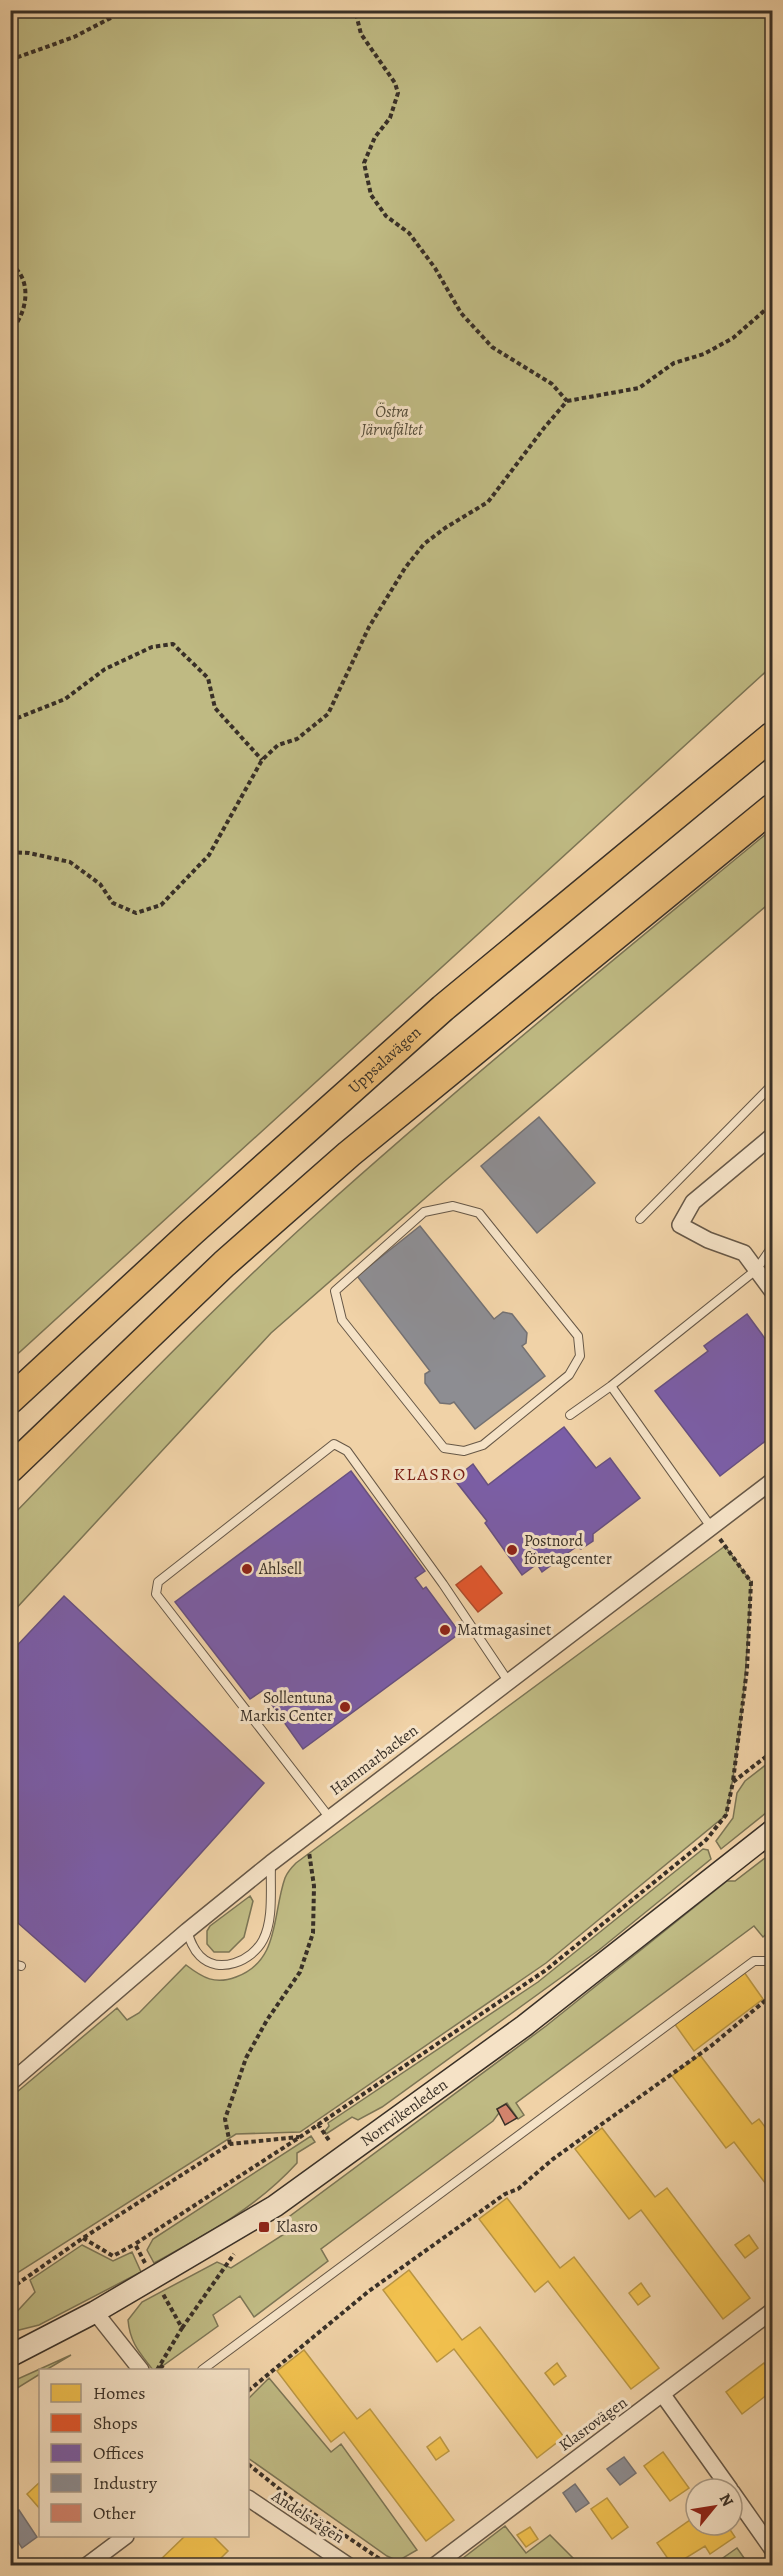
<svg xmlns="http://www.w3.org/2000/svg" width="783" height="2576" font-family="Alegreya,serif">
<style>
.green{fill:#bfba83;stroke:#7c7555;stroke-width:1.5}
.homes{fill:#f2c14e;stroke:#ba9642;stroke-width:1.5}
.shops{fill:#e4572e;stroke:#b14b2c;stroke-width:1.5}
.offices{fill:#7b5ea7;stroke:#675081;stroke-width:1.5}
.industry{fill:#8d8d92;stroke:#747172;stroke-width:1.5}
.building{fill:#d2836c;stroke:#393027;stroke-width:1.5}
.lines{fill:none;stroke-linecap:round;stroke-linejoin:round}
.lane-casing{stroke:#675847;stroke-width:10}
.street-casing{stroke:#675847;stroke-width:18}
.secondary-casing{stroke:#393027;stroke-width:24}
.highway-casing{stroke:#393027;stroke-width:30}
.path{stroke:#393027;stroke-width:4;stroke-dasharray:4.5 3;stroke-linecap:butt}
.lane{stroke:#f5e2c6;stroke-width:8}
.street{stroke:#f5e2c6;stroke-width:15}
.secondary{stroke:#f5e2c6;stroke-width:21}
.highway{stroke:#e8b974;stroke-width:27}
.poi-dot{fill:#8f2418;stroke:#f5e2c6;stroke-width:2}
.labels{text-anchor:middle;dominant-baseline:central;stroke-width:6;stroke-linejoin:round;paint-order:stroke}
.park-label{font-size:16px;font-style:italic;fill:#544c39;stroke:#f5e2c6}
.street-label{font-size:16px;fill:#393027;stroke:#f5e2c6}
.poi-label{font-size:16px;fill:#393027;stroke:#f5e2c6;text-anchor:start}
.neighbourhood-label{font-size:18px;letter-spacing:1.5px;fill:#7a1f14;stroke:#f5e2c6}
</style>
<rect width="100%" height="100%" fill="#f0d2a7"/>
<filter id="stains"><feTurbulence type="fractalNoise" baseFrequency=".00333" numOctaves="4"/><feColorMatrix values="0 0 0 0 .2 0 0 0 0 .09 0 0 0 0 .02 0 0 0 .5 -.17"/></filter>
<radialGradient id="worn" r=".72"><stop offset=".6" stop-color="#630" stop-opacity="0"/><stop offset="1" stop-color="#630" stop-opacity=".3"/></radialGradient>
<path class="green" d="M11 10 772 11V666L11 1360Z
M772 829V901L447 1179 271 1333 11 1614V1517C109 1416 207 1313 311 1219 461 1084 617 957 772 829Z
M725 1546 751 1582C747 1660 742 1739 726 1815L546 1963 300 2132 236 2134 11 2277V2097L117 2008 127 2020 139 2013 186 1965C203 1978 215 1985 236 1977 280 1961 272 1915 285 1878 287 1873 292 1867 296 1863Z
M772 1760V1808L721 1849 716 1841 733 1818 737 1793 745 1781Z
M703 1849 708 1850 711 1859 599 1950 382 2107 358 2120 352 2117 326 2134 325 2131 329 2126 328 2123 538 1982Z
M765 1858 772 1860V1929L763 1937 754 1926 516 2103 524 2115 518 2119 507 2103 497 2109 499 2113 493 2121 321 2249 328 2261 254 2317 240 2296 213 2315 218 2326 157 2370H153C140 2353 130 2343 128 2320L142 2302 217 2262 231 2268 292 2229 286 2219 546 2026 727 1881H735Z
M250 1896 253 1901 244 1937 229 1952H214L207 1944V1931L210 1926Z
M311 2136 315 2142 297 2153V2163C256 2208 207 2234 154 2263L147 2250 153 2239Z
M82 2245 113 2261 132 2252 141 2272 39 2325 11 2332V2318L35 2292 30 2280Z
M71 2355 46 2370H40V2374L11 2392V2382Z
M269 2378 331 2452 341 2444 417 2550 398 2561 387 2556 248 2458V2399Z
M505 2526 526 2553 550 2535 580 2565H454Z
M737 2548 749 2565H713Z"/>
<path class="homes" d="M744 1972 763 1999 694 2051 674 2023Z
M700 2055 752 2124 759 2119 772 2136V2192L734 2142 726 2148 672 2076Z
M602 2128 655 2197 667 2188 750 2298 723 2319 641 2210 629 2219 575 2149Z
M507 2198 560 2268 574 2257 659 2368 631 2389 548 2281 535 2292 479 2219Z
M749 2235 758 2248 745 2258 735 2245Z
M409 2270 462 2340 480 2327 564 2437 537 2458 454 2349 437 2362 383 2290Z
M641 2283 650 2296 638 2305 629 2293Z
M304 2350 357 2419 370 2409 454 2520 426 2541 344 2432 331 2442 277 2371Z
M557 2363 566 2376 554 2385 545 2373Z
M764 2363 772 2375V2391L742 2414 726 2392Z
M440 2437 449 2451 436 2460 427 2447Z
M663 2452 689 2488 670 2501 644 2466Z
M40 2482V2509L27 2494Z
M607 2498 628 2527 612 2539 591 2509Z
M693 2518 696 2525 704 2533 716 2525H727L735 2537 710 2554 705 2546 673 2566 657 2543Z
M530 2527 538 2539 526 2547 517 2535Z
M185 2536H213L228 2551 213 2566H163L159 2561Z"/>
<path class="shops" d="M481 1566 502 1593 478 1612 456 1585Z"/>
<path class="offices" d="M747 1314 772 1348V1436L720 1476 655 1391 708 1351 704 1346Z
M564 1427 596 1468 610 1458 640 1498 593 1534V1541L581 1549 576 1547 542 1572 537 1564 522 1575 485 1523 487 1521 454 1479 473 1464 488 1485Z
M351 1471 425 1571 415 1578 423 1589 426 1587 460 1633 303 1749 262 1691 250 1699 175 1602Z
M64 1596 264 1783 85 1982 10 1916V1653Z"/>
<path class="industry" d="M539 1117 595 1183 537 1233 481 1166Z
M420 1226 494 1319 503 1312 512 1314 527 1333 526 1343 522 1346 545 1376 475 1429 454 1402 450 1404 440 1403 425 1383V1374L430 1371 357 1276Z
M624 2457 636 2473 620 2485 607 2469Z
M575 2484 589 2503 576 2512 563 2493Z
M19 2510 37 2537 22 2548 10 2530V2516Z"/>
<path class="building" d="M506 2104 517 2118 505 2125 497 2109Z"/>
<g class="lines">
<g class="lane-casing">
<path id="lane" d="M453 1206 479 1213 578 1336 580 1356 569 1375 483 1445 464 1451 444 1448 342 1320 335 1291 424 1212Z
M640 1219 772 1085
M611 1386 711 1527
M570 1415 611 1386 756 1270 772 1247
M329 1817 156 1594 158 1582 334 1444 347 1451 443 1584 508 1681
M187 1931C190 1940 193 1949 200 1956 219 1975 252 1961 263 1940 274 1919 270 1888 271 1865
M10 1963 21 1966
M202 2370 754 1961H768L772 1957"/>
</g>
<g class="street-casing">
<path id="street" d="M772 1136 693 1202 680 1225 708 1240 744 1253 772 1291
M10 2083 187 1931 271 1863 772 1481
M95 2312 141 2370
M663 2395 730 2489
M732 2492 772 2549
M248 2498 349 2566
M86 2566 126 2536
M434 2566 772 2311"/>
</g>
<g class="secondary-casing">
<g id="secondary">
<path id="s1" d="M10 2356 95 2312 275 2206 524 2026 772 1831"/>
</g>
</g>
<g class="highway-casing">
<g id="highway">
<path id="s2" d="M10 1400 192 1232 443 1008 772 736"/>
<path d="M10 1469 224 1264 349 1154 772 808"/>
</g>
</g>
<path class="path" d="M126 11 138 10
M10 60 74 37 126 10
M10 264C33 278 28 314 10 331
M567 401 639 388 674 363 704 354 733 338 772 304
M10 721 65 699 105 669 152 647 173 644 208 678 215 708 262 760
M10 852 29 853 70 862 100 884 113 903 136 913 161 905 209 855 262 760 278 745 297 739 328 714 369 627 405 568 424 544 445 528 488 502 544 428 567 401 552 384 492 347 461 313 435 268 409 233 386 216 371 195 364 163 375 137 390 118 398 93 395 83 361 34 355 10
M720 1539 751 1582 747 1669 733 1781
M318 2124 330 2142
M230 2144 225 2119 246 2058 267 2020 300 1972 313 1933 314 1886 309 1852
M83 2238 113 2256 135 2244
M145 2263 135 2244 300 2137 546 1970 706 1840 726 1815 733 1782 772 1752
M10 2289 83 2238 230 2144 299 2137
M182 2328 234 2254
M160 2365 165 2370
M157 2370 182 2328 163 2294
M248 2391 369 2291 505 2194 518 2189 553 2159 711 2046 772 1995
M248 2464 293 2500 390 2566"/>
<use href="#lane" class="lane"/>
<use href="#street" class="street"/>
<use href="#secondary" class="secondary"/>
<use href="#highway" class="highway"/>
</g>
<g class="poi-dot">
<circle cx="512" cy="1550" r="6"/>
<circle cx="247" cy="1569" r="6"/>
<circle cx="445" cy="1630" r="6"/>
<circle cx="345" cy="1707" r="6"/>
<rect x="258" y="2221" width="12" height="12" rx="3"/>
</g>
<g class="labels">
<g class="park-label">
<text x="392" y="412">Östra<tspan x="392" dy="18">Järvafältet</tspan></text>
</g>
<g class="street-label">
<text stroke="none"><textPath href="#s2" startOffset="506">Uppsalavägen</textPath></text>
<text transform="translate(374 1760) rotate(-37)">Hammarbacken</text>
<text stroke="none"><textPath href="#s1" startOffset="464">Norrvikenleden</textPath></text>
<text transform="translate(593 2424) rotate(-36)">Klasrovägen</text>
<text transform="translate(308 2517) rotate(33)">Andelsvägen</text>
</g>
<g class="poi-label">
<text x="524" y="1541">Postnord<tspan x="524" dy="18">företagcenter</tspan></text>
<text x="259" y="1569">Ahlsell</text>
<text x="457" y="1630">Matmagasinet</text>
<text x="333" y="1698" text-anchor="end">Sollentuna<tspan x="333" dy="18">Markis Center</tspan></text>
<text x="276" y="2227">Klasro</text>
</g>
<g class="neighbourhood-label">
<text x="430" y="1474">KLASRO</text>
</g>
</g>
<rect width="783" height="2576" fill="none" stroke="#f0d2a7" stroke-width="36"/>
<rect x="12" y="12" width="759" height="2552" fill="none" stroke="#393027" stroke-width="3"/>
<rect x="18" y="18" width="747" height="2540" fill="none" stroke="#393027" stroke-width="1.5"/>
<rect x="39" y="2369" width="210" height="168" fill="#f5e2c6" stroke="#aa9b86" stroke-width="1.5"/>
<rect x="51" y="2384" width="30" height="18" fill="#f2c14e" stroke="#aa9b86" stroke-width="1.5"/>
<text x="93" y="2399" font-size="18" fill="#393027">Homes</text>
<rect x="51" y="2414" width="30" height="18" fill="#e4572e" stroke="#aa9b86" stroke-width="1.5"/>
<text x="93" y="2429" font-size="18" fill="#393027">Shops</text>
<rect x="51" y="2444" width="30" height="18" fill="#7b5ea7" stroke="#aa9b86" stroke-width="1.5"/>
<text x="93" y="2459" font-size="18" fill="#393027">Offices</text>
<rect x="51" y="2474" width="30" height="18" fill="#8d8d92" stroke="#aa9b86" stroke-width="1.5"/>
<text x="93" y="2489" font-size="18" fill="#393027">Industry</text>
<rect x="51" y="2504" width="30" height="18" fill="#d2836c" stroke="#aa9b86" stroke-width="1.5"/>
<text x="93" y="2519" font-size="18" fill="#393027">Other</text>
<g transform="translate(714 2507) rotate(60)"><circle r="28" fill="#f5e2c6" stroke="#aa9b86" stroke-width="1.5"/>
<path d="M0-4.5L10 22L0 15L-10 22Z" fill="#8f2418"/>
<text y="-9" font-size="16" font-weight="bold" text-anchor="middle" fill="#393027">N</text>
</g>
<rect width="100%" height="100%" filter="url(#stains)"/>
<rect width="100%" height="100%" fill="url(#worn)"/>
</svg>
